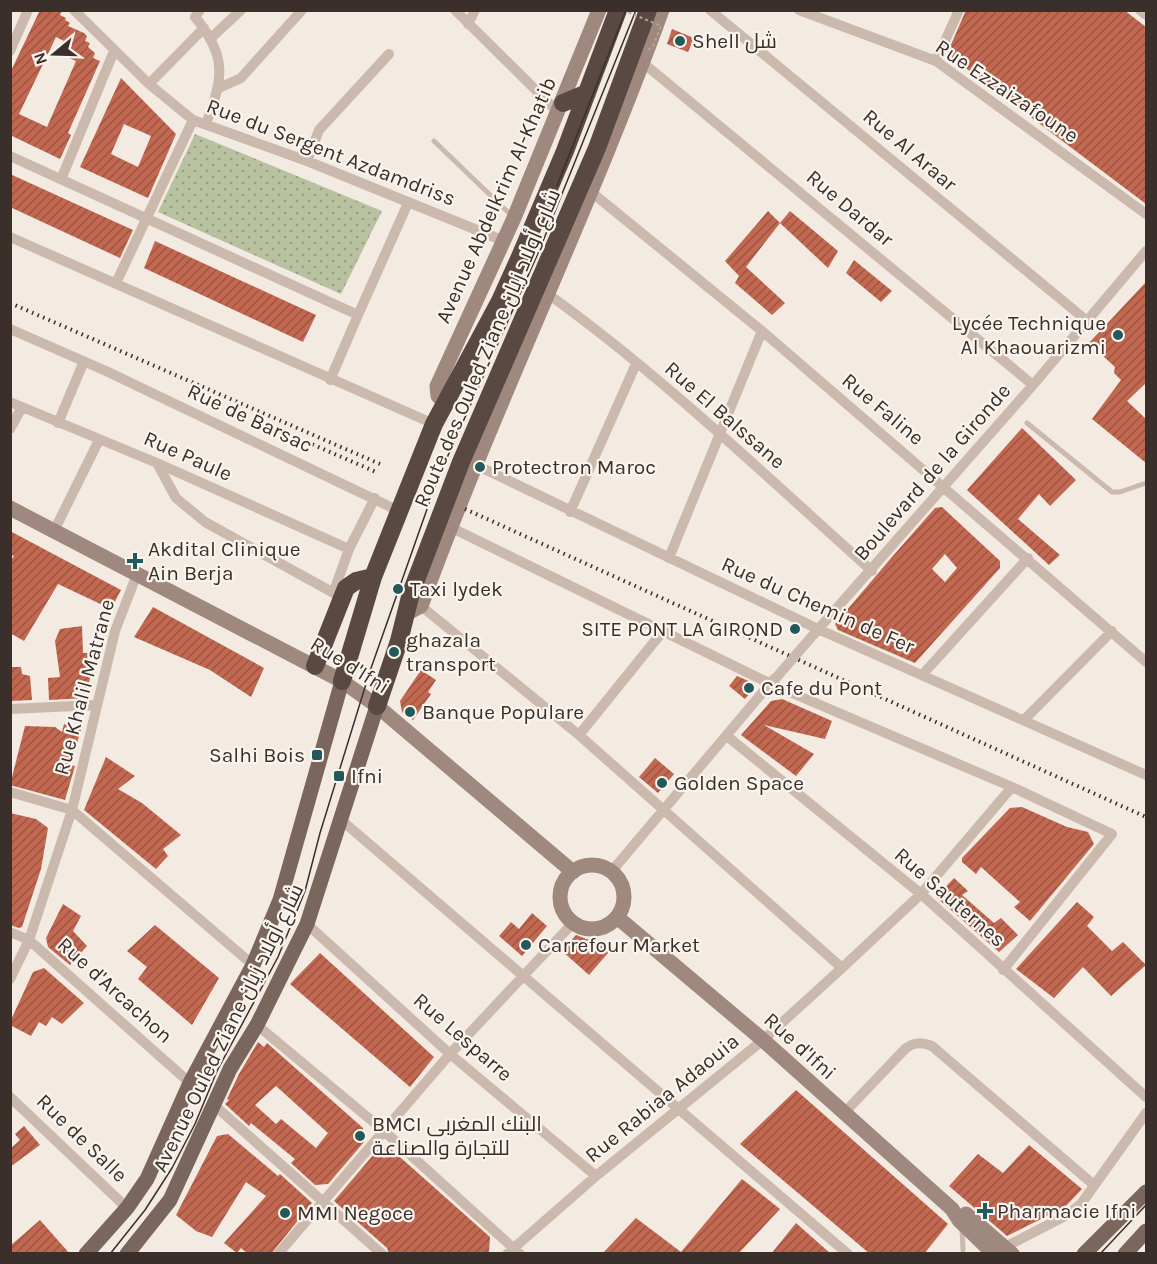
<svg xmlns="http://www.w3.org/2000/svg" width="1157" height="1264" font-family="Karla,Cairo,sans-serif">
<style>
.green{fill:url(#green-dots)}
.building{fill:url(#building-hatch);fill-rule:evenodd}
.lines{fill:none;stroke-linecap:round;stroke-linejoin:round}
.lane{stroke:#cbb9ad;stroke-width:5}
.street{stroke:#cbb9ad;stroke-width:10}
.secondary{stroke:#9f887e;stroke-width:15}
.primary{stroke:#7b665d;stroke-width:15}
.highway{stroke:#5a4943;stroke-width:18}
.tram{stroke:#3a2f2b;stroke-width:1.5}
.rail{stroke:#3a2f2b;stroke-width:4;stroke-dasharray:1.5 4.5;stroke-linecap:butt}
.path-bridge{stroke:#b7a397;stroke-width:2;stroke-dasharray:3 3;stroke-linecap:butt}
.street-bridge{stroke:#cbb9ad;stroke-width:10}
.poi-dot{fill:#22595a;stroke:#faf4ee;stroke-width:2}
.labels{text-anchor:middle;dominant-baseline:central;stroke-width:4.5;stroke-linejoin:round;paint-order:stroke}
.poi-label{font-size:21px;fill:#3a2f2b;stroke:#faf4ee;text-anchor:start}
.street-label{font-size:21px;fill:#3a2f2b;stroke:#faf4ee}
</style>
<defs>
<pattern id="green-dots" width="8" height="8" patternUnits="userSpaceOnUse" patternTransform="scale(1.5)"><rect width="8" height="8" fill="#b8c2a1"/><path d="M2 2h.1M6 6h.1" fill="none" stroke="#979e83" stroke-width="1.8" stroke-linecap="round"/></pattern>
<pattern id="building-hatch" width="6" height="6" patternUnits="userSpaceOnUse" patternTransform="scale(1.5)"><rect width="6" height="6" fill="#c26750"/><path d="M-1 1l2-2M0 6l6-6M5 7l2-2" fill="none" stroke="#9f5543"/></pattern>
</defs>
<rect width="100%" height="100%" fill="#f3eae1"/>
<path class="green" d="M195 134 382 211 341 294 158 212Z"/>
<path class="building" d="M40 10H62L60 15 66 18 65 20 70 23 68 26 84 33 87 36 85 41 90 43 88 47 95 53 93 58 100 61 68 133 71 135 60 159 10 135V73ZM56 37 72 45 67 57 76 61 47 127 19 114Z
M966 10H1124L1146 27V204L947 54Z
M672 29 694 38 688 52 667 44Z
M121 78 176 134 148 198 80 167ZM124 124 151 136 138 167 111 154Z
M10 174 133 230 120 258 10 207Z
M768 211 780 223 746 267 785 303 772 315 735 283 739 276 725 261Z
M790 211 838 251 828 268 780 223Z
M155 241 316 315 303 342 144 268Z
M854 260 892 291 881 302 846 273Z
M1146 282V383L1127 401 1146 419V463L1092 419 1121 380 1114 373 1115 367 1089 343Z
M1022 428 1076 480 1050 506 1039 494 1018 519 1060 555 1049 565 967 490Z
M942 507 1000 561V568L915 663 838 630 835 624 892 557 935 508ZM945 554 957 568 945 582 932 569Z
M10 531 121 590 111 609 58 584 24 641 10 633V562L14 556 10 554Z
M153 607 264 668 251 697 210 670 134 637Z
M82 626 83 653H88L87 662 93 663 86 698 49 700 48 678 60 677 55 641 60 629Z
M10 667H21L22 674 30 676 32 700 10 701Z
M421 670 436 680 428 692 431 694 413 720 402 712 400 701Z
M737 676 751 682 752 691 745 699 729 686Z
M782 699 832 721 825 739 764 725 814 754 796 776 741 735 771 701Z
M64 724 81 730 70 765 75 766 65 800 10 785 25 726 55 727 62 732Z
M106 757 135 776 118 789 142 803 181 835 163 849 168 856 156 869 84 810Z
M655 758 674 774 658 793 639 777Z
M1022 807 1067 827 1088 832 1094 844 1030 921 1014 907 1020 902 981 867 976 874 962 862V858L1010 808Z
M10 813 36 819 48 828 41 869 22 927 19 928 10 925Z
M954 878 968 891 962 895 994 923 1001 918 1018 935 999 952 936 897Z
M1077 902 1094 917 1087 926 1112 951 1123 942 1146 965 1111 996 1083 967 1054 998 1016 969Z
M63 904 81 916 73 931 87 946 70 965 48 947 46 938Z
M532 913 547 926 522 956 499 936 511 922 519 929Z
M155 925 219 978 192 1025 138 979 147 967 127 951Z
M576 935 589 940 604 941 608 953 589 975 562 951Z
M320 953 434 1057 410 1087 290 984Z
M44 968 84 1003 62 1024 52 1017 46 1026 39 1022 31 1036 10 1025V1022L33 972Z
M258 1042 264 1047 267 1043 363 1128 364 1142 328 1184 315 1185 291 1163 295 1159 251 1123 249 1126 225 1104 229 1100 227 1099 239 1074ZM276 1086 328 1133 316 1148 281 1119 276 1124 255 1105Z
M796 1090 948 1224 924 1254H870L740 1144Z
M24 1126 40 1145 10 1167V1149L20 1140 15 1134Z
M228 1134 278 1176 280 1174 312 1203 271 1254H248L241 1248 237 1253 224 1243 266 1196 246 1182 212 1237 196 1231 176 1215 217 1136Z
M1029 1145 1082 1189 1065 1207 1007 1236 949 1186 978 1154 1003 1173Z
M380 1147 392 1150 490 1237 489 1252 389 1254 387 1248 334 1201Z
M742 1179 780 1209 738 1254H602L636 1218 681 1252Z
M40 1220 70 1254H10V1246Z
M796 1223 831 1254H771Z"/>
<g class="lines">
<path class="lane" d="M434 141 513 217
M1027 423 1112 492H1120L1146 483
M962 1228 963 1250"/>
<path class="street" d="M74 10 149 84 193 120 307 161 504 241
M200 10 195 17C228 57 223 78 206 124
M455 10 559 113
M710 10 1086 320
M799 10 936 61 1146 214
M1140 10 1146 15
M468 24 475 10
M211 38 241 10
M10 51 28 10
M936 61 959 10
M642 62 1033 385
M149 84 204 28
M219 88 241 78 302 10
M10 156 358 315 330 380
M307 161 319 130 389 54
M62 177 114 51
M590 191 762 331 1146 662
M10 237 434 424
M116 283 193 120
M548 294C661 375 768 478 872 571
M358 315 408 203
M10 329 106 371 399 511
M10 402 157 463 349 549
M58 423 84 361
M10 429 22 407
M157 463 176 498 205 522 341 597
M476 465 818 629 1146 775
M570 512 636 364
M450 527 771 684 1012 787 1112 834 1003 970
M54 531 99 440
M669 558 762 331
M334 591 349 549 375 498
M421 606 579 735 842 968
M814 634 1033 385 1146 251
M923 674 1028 558
M10 709 96 705
M1024 720 1112 631
M579 735 663 631
M727 736 921 894 1146 1097
M10 792 72 810 253 965
M340 819 848 1254
M611 872 774 679
M307 924 450 1054 596 1176
M10 932 29 940 190 1083
M10 979 29 940 72 810 115 631 137 574
M257 1025 383 1130 520 1254
M10 1097 127 1208
M214 1105 382 1254
M844 1113 905 1049C914 1042 921 1042 932 1046L1094 1185
M1005 1247 1067 1215 1081 1204 1146 1113
M278 1254 450 1054 573 923
M507 1254 596 1176 763 1040 842 968 921 894 1012 787"/>
<path class="secondary" d="M445 402 438 396 437 386 514 218 599 10
M10 508 342 681 377 706 573 872
M406 614 421 606C494 405 589 212 662 10
M560 897a32 32 0 1 1 64 0a32 32 0 1 1-64 0Z
M617 917 763 1040 952 1209 959 1220 994 1254
M966 1214 1012 1254"/>
<path class="primary" d="M86 1254 127 1208 147 1179 190 1083 253 965 280 900 342 681
M127 1254 170 1200 230 1069 257 1025 307 924 377 706
M1084 1254 1146 1192
M1125 1254 1146 1231"/>
<path class="highway" d="M563 103 587 93
M315 666 346 588 356 581 373 577
M342 681 373 577 434 424 500 301 519 259 565 151 618 10
M377 706 399 641 411 593 461 462 597 148 648 10"/>
<path class="tram" d="M557 186 626 10
M110 1254 145 1210 172 1168 195 1124 217 1071 278 957 305 891 320 833 370 671 438 478 539 251 636 10
M1100 1254 1146 1205"/>
<path class="rail" d="M10 303 380 464
M307 442 376 472
M465 509 1146 817"/>
<path class="path-bridge" d="M623 10 661 26 653 46 646 52"/>
<path class="street-bridge" d="M775 679 814 634"/>
</g>
<g class="poi-dot">
<circle cx="680" cy="41" r="6"/>
<circle cx="1118" cy="335" r="6"/>
<circle cx="480" cy="467" r="6"/>
<path d="M132 552h6v6h6v6h-6v6h-6v-6h-6v-6h6z"/>
<circle cx="398" cy="589" r="6"/>
<circle cx="795" cy="629" r="6"/>
<circle cx="394" cy="652" r="6"/>
<circle cx="749" cy="688" r="6"/>
<circle cx="410" cy="712" r="6"/>
<rect x="311" y="749" width="12" height="12" rx="3"/>
<rect x="333" y="770" width="12" height="12" rx="3"/>
<circle cx="662" cy="783" r="6"/>
<circle cx="526" cy="945" r="6"/>
<circle cx="360" cy="1136" r="6"/>
<path d="M982 1202h6v6h6v6h-6v6h-6v-6h-6v-6h6z"/>
<circle cx="285" cy="1213" r="6"/>
</g>
<g class="labels">
<g class="poi-label">
<text x="692" y="41">Shell شل</text>
<text x="1106" y="323" text-anchor="end">Lycée Technique<tspan x="1106" dy="24">Al Khaouarizmi</tspan></text>
<text x="492" y="467">Protectron Maroc</text>
<text x="148" y="549">Akdital Clinique<tspan x="148" dy="24">Ain Berja</tspan></text>
<text x="410" y="589">Taxi lydek</text>
<text x="783" y="629" text-anchor="end">SITE PONT LA GIROND</text>
<text x="406" y="640">ghazala<tspan x="406" dy="24">transport</tspan></text>
<text x="761" y="688">Cafe du Pont</text>
<text x="422" y="712">Banque Populare</text>
<text x="305" y="755" text-anchor="end">Salhi Bois</text>
<text x="351" y="776">Ifni</text>
<text x="674" y="783">Golden Space</text>
<text x="538" y="945">Carrefour Market</text>
<text x="372" y="1124">BMCI البنك المغربي<tspan x="372" dy="24">للتجارة والصناعة</tspan></text>
<text x="997" y="1211">Pharmacie Ifni</text>
<text x="297" y="1213">MMI Negoce</text>
</g>
<g class="street-label">
<text transform="translate(1007 91) rotate(34)">Rue Ezzaizafoune</text>
<text transform="translate(910 150) rotate(40)">Rue Al Araar</text>
<text transform="translate(331 152) rotate(21)">Rue du Sergent Azdamdriss</text>
<text transform="translate(496 200) rotate(-66)">Avenue Abdelkrim Al-Khatib</text>
<text transform="translate(850 208) rotate(40)">Rue Dardar</text>
<text transform="translate(487 348) rotate(-67)">Route des Ouled Ziane شارع أولاد زيان</text>
<text transform="translate(883 409) rotate(40)">Rue Faline</text>
<text transform="translate(725 415) rotate(41)">Rue El Balssane</text>
<text transform="translate(250 418) rotate(25)">Rue de Barsac</text>
<text transform="translate(188 456) rotate(24)">Rue Paule</text>
<text transform="translate(932 472) rotate(-49)">Boulevard de la Gironde</text>
<text transform="translate(818 605) rotate(24)">Rue du Chemin de Fer</text>
<text transform="translate(350 665) rotate(32)">Rue d'Ifni</text>
<text transform="translate(84 687) rotate(-75)">Rue Khalil Matrane</text>
<text transform="translate(950 897) rotate(41)">Rue Sauternes</text>
<text transform="translate(115 990) rotate(42)">Rue d'Arcachon</text>
<text transform="translate(228 1028) rotate(-64)">Avenue Ouled Ziane شارع أولاد زيان</text>
<text transform="translate(463 1037) rotate(41)">Rue Lesparre</text>
<text transform="translate(800 1046) rotate(42)">Rue d'Ifni</text>
<text transform="translate(662 1098) rotate(-39)">Rue Rabiaa Adaouia</text>
<text transform="translate(82 1138) rotate(44)">Rue de Salle</text>
</g>
</g>
<rect width="1157" height="1264" fill="none" stroke="#3a2f2b" stroke-width="24"/>
<g transform="translate(54 54) rotate(251)" stroke="#faf4ee" stroke-width="4.5" paint-order="stroke">
<path d="M0-4.5L10 22L0 15L-10 22Z" fill="#3a2f2b"/>
<text y="-9" font-size="16" font-weight="bold" text-anchor="middle" fill="#3a2f2b">N</text>
</g>
</svg>
